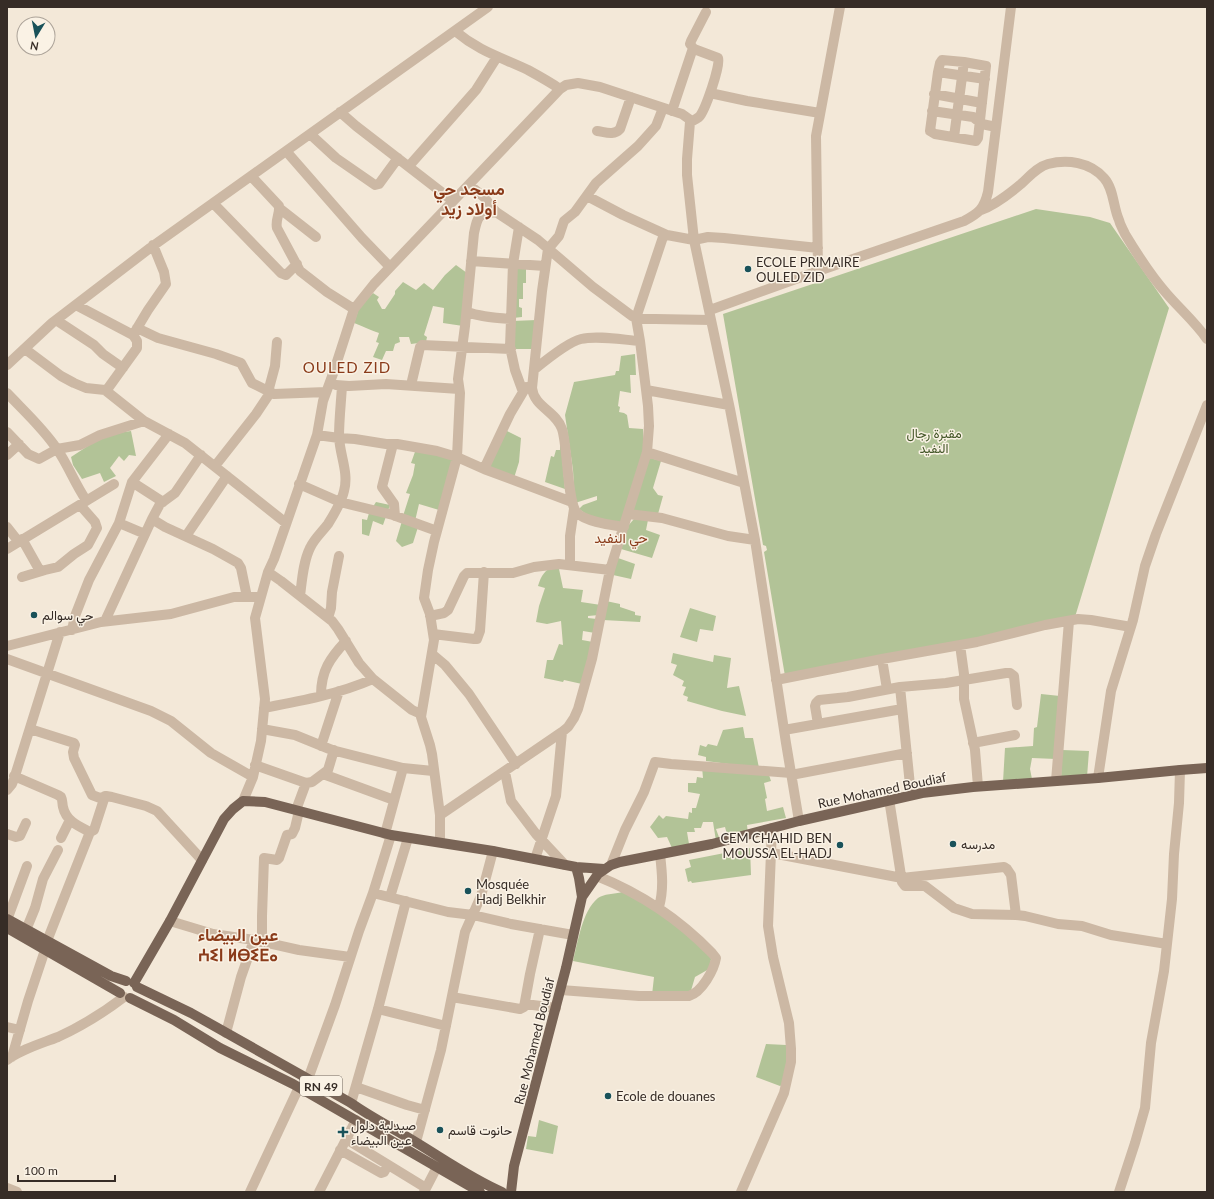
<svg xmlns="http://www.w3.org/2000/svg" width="1214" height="1199" font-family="Lato,Vazirmatn,'Noto Sans Tifinagh',sans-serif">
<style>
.green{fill:#b2c397}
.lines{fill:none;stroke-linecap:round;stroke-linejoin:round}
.minor{stroke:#ccb8a4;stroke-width:10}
.major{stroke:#796456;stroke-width:10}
.poi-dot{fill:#19525a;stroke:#faf2e5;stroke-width:1.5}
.labels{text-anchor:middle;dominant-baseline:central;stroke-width:3;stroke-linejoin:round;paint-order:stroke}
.shield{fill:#faf2e5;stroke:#71675f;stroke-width:1}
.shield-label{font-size:12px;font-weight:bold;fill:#362c26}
.poi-label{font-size:13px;fill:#362c26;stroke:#faf2e5;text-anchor:start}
.park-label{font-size:13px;fill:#435628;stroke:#faf2e5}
.street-label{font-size:13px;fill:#362c26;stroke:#faf2e5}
.neighbourhood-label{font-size:14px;fill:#8a3b1a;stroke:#faf2e5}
.quarter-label{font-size:15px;letter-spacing:1px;fill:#8a3b1a;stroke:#faf2e5}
.district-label{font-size:17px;font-weight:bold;fill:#8a3b1a;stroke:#faf2e5}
</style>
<rect width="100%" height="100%" fill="#f3e8d8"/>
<path class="green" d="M1036 209 1090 217 1110 223 1169 308 1075 617 983 638 785 676 764 552 767 550 766 546 763 545 723 314Z
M456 265 467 273 463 326 443 323 444 308 433 306 424 335 427 337 426 342 411 344 409 337H399L400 342 395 344 393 351H386L382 360 373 357 379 343 376 342 379 333C369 330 363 326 354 323L359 308 373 293 379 297 377 300 382 309H385L395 294V291L403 282 416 290 424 283 433 290 445 275Z
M515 269H526V283H523V299H519V307L522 308V317L513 318Z
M537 320 535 349H512V321Z
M635 354 636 375H630L631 393 620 391 618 406 620 407 619 412 624 413 627 415 629 428 643 429 644 449 622 524 603 526 579 509 583 505 597 500V496L575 503 573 470 565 415 574 382 615 375 616 371H619L621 356Z
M505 430 521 438 519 462 514 478 489 469Z
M131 431 136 456 129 455 124 461 119 456 110 468 116 476 104 482 100 473 82 479 73 465 71 457 97 440 110 434Z
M560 445H561L565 489 545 482 551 456 554 457 556 450H560Z
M416 449 454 460 439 510 419 504 415 521 403 516 410 494 406 493 413 475 415 464 411 463Z
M647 457 661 461 653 488 658 495 663 496 658 514 632 513Z
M376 502 390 505 383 525 373 521 369 536 362 534V519L367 520 369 513Z
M634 519 648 520 646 530 660 535 652 558 621 549 627 527Z
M402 521 418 527 413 543 402 547 396 541Z
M618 558 635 564 631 579 613 575Z
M555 566 559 569 563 588 583 590 581 602 601 605 599 615 588 616V618L597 619 595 633 583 631 582 640 593 642 582 684 564 680 563 682 544 678 547 660H553L559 644 563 645 561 621 547 624 536 622 539 606 545 588 538 586C541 576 545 569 555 566Z
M606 601 620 604V607L635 612V615L641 616 640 622 603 620Z
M690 608 716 616 713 631 700 629 697 642 680 637Z
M673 653 713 662 714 655 731 658 727 688 739 686 746 716 722 711 687 701 688 697 683 695 686 687 682 686 684 681 673 675 677 665 671 663Z
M1041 694 1060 696 1056 759 1032 758 1030 769 1032 779 1003 782 1005 748 1033 746 1034 728 1037 727Z
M743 727 745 738H753L759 768 706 761V757L698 755 700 745 706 747 708 744 717 746 723 730Z
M1062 750 1089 751 1087 777 1061 778Z
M702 767 768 772 771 781 764 783 767 798 765 799 767 811 783 807 786 818 747 825 748 834 728 838 725 827 716 829 720 840 716 841 713 822H703L701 828H694L695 832H687L689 844 672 848 667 837 658 838 650 827 659 815 663 819 666 816 688 819 689 812 692 813V808H696L700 794 688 792V783H696L697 777 703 778Z
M750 848 751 875 692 883 691 881 688 882 685 869 691 867 689 860Z
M622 892 656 906 712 955 709 969 695 977 690 994 652 995 654 977 573 961C578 942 582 911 598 898 603 894 615 894 622 892Z
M766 1044 786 1045 787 1062 782 1085 780 1086 756 1077Z
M539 1120 558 1126 553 1154 526 1149 528 1136 536 1137Z"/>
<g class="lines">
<path class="minor" d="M455 31C480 52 501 57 528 70 539 76 550 82 560 89
M942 60 964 62 986 66 978 138 976 141 935 134 930 131 938 72 940 63Z
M938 72 985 79
M710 93 747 101 820 113
M934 94 982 103
M672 111 693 48
M932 111 973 117 982 124 996 127
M340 112 356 126 453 201
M690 122C693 121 696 119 699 117 705 111 721 65 718 58L694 49 690 44 691 41 706 12
M597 131C605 132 614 136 620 129L631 97
M310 134 336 158 375 185 379 184 398 158
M954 137 964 62
M286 151 362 238 390 267
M409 166 476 90 497 57
M251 176 279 206C280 214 275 220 277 228L300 271 327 292 354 309
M469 185 484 197 496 212 538 240 593 287 632 316 640 319H655L711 320
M587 196 623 215 667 235
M213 203 281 273 286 275 297 264
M279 208 316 237
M981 210C995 205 1009 194 1021 184 1029 177 1037 167 1048 164 1067 159 1090 162 1104 178 1114 189 1113 207 1119 220 1120 225 1123 229 1125 234 1137 254 1151 276 1167 294 1180 309 1195 322 1207 339
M519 227 513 264 510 347 515 370 523 392
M471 261 545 266
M818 271 816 136 840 7
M76 305 133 335 148 310 166 284 164 272 153 245
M710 310 818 271 964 221C979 213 984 209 988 192L1011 7
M467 312C481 317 496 318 511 319
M56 320 94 345 103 354 123 368
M137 328 158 338 216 354 241 363 252 383 274 394 326 392
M25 349 61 376 74 383 86 388 105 390 144 421
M7 365 52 323 150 248 488 7
M535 369C546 360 568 342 581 339 597 335 624 340 640 341
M336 385 349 386 386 384 459 389
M411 385 420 347 422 345 511 349
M646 390 729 405
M106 391 137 348V341L133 335
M268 392 275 366 277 342
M7 393C24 411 43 428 57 449 68 465 75 484 86 500
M7 432 28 454 39 459 57 449 80 445 100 435 144 421 185 443 286 523
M317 435 339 438 355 439 386 444H397L437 451 457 457 484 469 572 502
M393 444 382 487 394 504 395 516
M647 452 744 483
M7 455 19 444
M201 455 175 493 160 504 152 519 165 527 213 549 238 563 241 568 247 597
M215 466 256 414 270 393
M484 469 510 414 526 387
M132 482 163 502
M299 484 340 502 393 515 437 531
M628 514 662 518 728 536 755 540
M119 523 145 534
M7 527 18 541
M624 527C612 525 586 522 577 513 567 503 568 447 562 429 556 411 534 407 532 388L542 291 548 249 559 236 564 221 575 212 596 183 638 146 656 126 663 108
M186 536 227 476
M22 539 40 571
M7 549 114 484
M570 565V536L574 509
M268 572 281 581 332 621 338 629 359 663 373 679 412 710 421 714
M22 577 45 570 58 567 74 554 88 545 97 528 95 522 80 505
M300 596C302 581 303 562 310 548 314 539 322 532 328 524 333 516 342 500 344 491 349 473 340 456 339 437 339 420 341 403 342 386
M430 616 444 613 448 610 464 576 467 573H513L534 567 559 564 610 570
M328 618 331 608 332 592 339 556
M105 621 152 519
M72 630 75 616 89 580 119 523 132 482 169 434
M433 634 474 639H477L480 631 484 572
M960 645 964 674V699L975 750 978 786
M7 646 101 622 171 614 234 597H260
M432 654 445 665 469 694 516 764
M7 659 151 711 171 721 211 753 253 777
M882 659 887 689
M776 680 882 659 977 642 1045 625 1078 619 1091 620 1131 627
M900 687 911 795
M321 695C321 671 330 658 346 641
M264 708C301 701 339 694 373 679
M818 724 815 706 816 703 819 700 848 697 900 687 946 683 1006 673H1010L1014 676 1017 705
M30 729 74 743 75 745 73 752 74 758 92 795 100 798 106 796 112 797 146 806 157 811 202 860
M262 729 295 735 332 750 403 768
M784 730 902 709
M973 743 1015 735
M321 746 339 691
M255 765 306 783 296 810
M505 772 511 801 536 834 565 865
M323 774 394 800
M791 775 907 753
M14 776 58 795 61 797C63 801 62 803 63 807 66 821 78 826 90 832L47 941
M1098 778 1111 691 1133 620 1145 566 1156 534 1207 405
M1056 781 1069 621
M306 783 312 782 328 770 334 750
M7 790 12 784 14 779 60 632
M889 799 902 882 905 886H925L954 908 972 914 1016 915 1025 916 1058 924 1082 926 1111 935 1167 944
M243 801 253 777 261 741 265 699 255 618 268 572 274 559 317 435 323 401 334 371 354 309 374 284 560 89 566 85 578 83 600 87 682 114 689 119 690 122 687 159V175L694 240 730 409 755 540 786 743 799 821
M440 815 562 732 568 727 574 718 578 709 592 659 610 570 647 452 649 426 648 406 640 341 636 318 663 237 667 235 694 240 708 237 724 238 818 248
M90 832 94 830 105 796
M7 834 16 837 20 836 26 823
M385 834 403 768 433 771
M61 838 70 820
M440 842V815L432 754 430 745 421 717 434 640 430 614 424 598 428 570 434 542 457 457 460 393 458 379 465 326 474 233C478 215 478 214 496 212
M772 853 902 878 1004 867 1007 869 1011 875 1016 915
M535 859 556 796 562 732
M611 865 625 830 644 792 655 762 671 764 791 773
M373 893 448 912 473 915 511 924 573 935
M390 897 408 838
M659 907C664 889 662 872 660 854
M7 920 27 866
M170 921 213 934 254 940 299 950 350 957
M26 930 35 908 43 879 58 850
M261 942 262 933V916L264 858 277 860 279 858 287 835 292 834 295 828 299 811
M561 990 639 996H689C702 992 714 970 716 958L712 953C678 918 642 894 597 876
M452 997 520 1009 524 1007 530 974 540 929
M525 1004 556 1008
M378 1009 446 1026
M7 1027 20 1030
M226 1033 241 977 254 940
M12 1057 28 1001 45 950
M7 1060C22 1049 40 1044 58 1037 82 1026 103 1013 124 997
M308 1079 335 1005 359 931 373 893 391 835
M356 1087 407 1105 425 1110
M351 1103 378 1009 406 901
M346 1139 426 1188
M416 1142 441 1050 465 932 481 896 493 851
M340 1150 381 1173 384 1172 388 1165
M7 1188 17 1192
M250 1192 299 1087
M319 1192 356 1120
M424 1192 437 1167
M741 1192 784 1093 791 1062V1049L789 1023 773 957 768 926 772 828
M1119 1192 1135 1143 1145 1108 1151 1043 1164 971 1172 899 1174 854 1179 803 1180 770"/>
<path class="major" d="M576 867 579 878 582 897
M7 919 111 976 126 981
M7 928 120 993
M134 983 170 921 224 819 233 809 243 801 265 802 391 835 493 851 576 867 604 869
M137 987 191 1013 351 1103C372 1118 395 1129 417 1143 445 1160 472 1179 502 1192
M130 998 174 1020 220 1048 293 1084 480 1192
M511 1192 514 1166 566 968 582 897 598 874 611 865 620 862 712 844 799 821 922 793 973 787 1098 778 1180 770 1207 768"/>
</g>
<g class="poi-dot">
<circle cx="748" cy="269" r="4"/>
<circle cx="34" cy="615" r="4"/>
<circle cx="953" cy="844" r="4"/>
<circle cx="840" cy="845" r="4"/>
<circle cx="468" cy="891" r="4"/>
<circle cx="608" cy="1096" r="4"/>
<circle cx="440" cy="1130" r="4"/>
<path d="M341 1126h4v4h4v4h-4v4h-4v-4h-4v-4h4z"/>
</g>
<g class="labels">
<rect class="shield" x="300" y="1076" width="42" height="20" rx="3"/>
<g class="shield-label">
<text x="321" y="1086">RN 49</text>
</g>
<g class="poi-label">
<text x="756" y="262">ECOLE PRIMAIRE<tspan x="756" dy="15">OULED ZID</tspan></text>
<text x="42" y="615">حي سوالم</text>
<text x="832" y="838" text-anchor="end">CEM CHAHID BEN<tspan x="832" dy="15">MOUSSA EL-HADJ</tspan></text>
<text x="961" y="844">مدرسه</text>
<text x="476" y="884">Mosquée<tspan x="476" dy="15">Hadj Belkhir</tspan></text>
<text x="616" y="1096">Ecole de douanes</text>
<text x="351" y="1125">صيدلية دلول<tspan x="351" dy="15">عين البيضاء</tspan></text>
<text x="448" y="1130">حانوت قاسم</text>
</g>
<g class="park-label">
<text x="934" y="433">مقبرة رجال<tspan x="934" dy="15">النفيد</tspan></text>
</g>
<g class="street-label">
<text transform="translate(882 790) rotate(-12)">Rue Mohamed Boudiaf</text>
<text transform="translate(534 1041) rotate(-76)">Rue Mohamed Boudiaf</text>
</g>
<g class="neighbourhood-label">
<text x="621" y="537">حي النفيد</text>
</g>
<g class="quarter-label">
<text x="347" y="367">OULED ZID</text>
</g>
<g class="district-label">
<text x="469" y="188">مسجد حي<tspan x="469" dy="20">أولاد زيد</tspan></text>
<text x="238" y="934">عين البيضاء<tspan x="238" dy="20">ⵄⵉⵏ ⵍⴱⵉⴹⴰ</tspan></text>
</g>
</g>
<rect width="1214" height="1199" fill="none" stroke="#362c26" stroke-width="16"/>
<g transform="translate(36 36) rotate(190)"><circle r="19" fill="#faf2e5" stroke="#aca399"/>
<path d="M0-3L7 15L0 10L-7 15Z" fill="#19525a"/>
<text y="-6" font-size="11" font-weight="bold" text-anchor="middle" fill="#362c26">N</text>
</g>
<path d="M18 1175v6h97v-6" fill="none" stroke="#362c26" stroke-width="2"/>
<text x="24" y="1175" font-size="12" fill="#362c26" stroke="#faf2e5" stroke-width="3" paint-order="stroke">100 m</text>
</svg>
